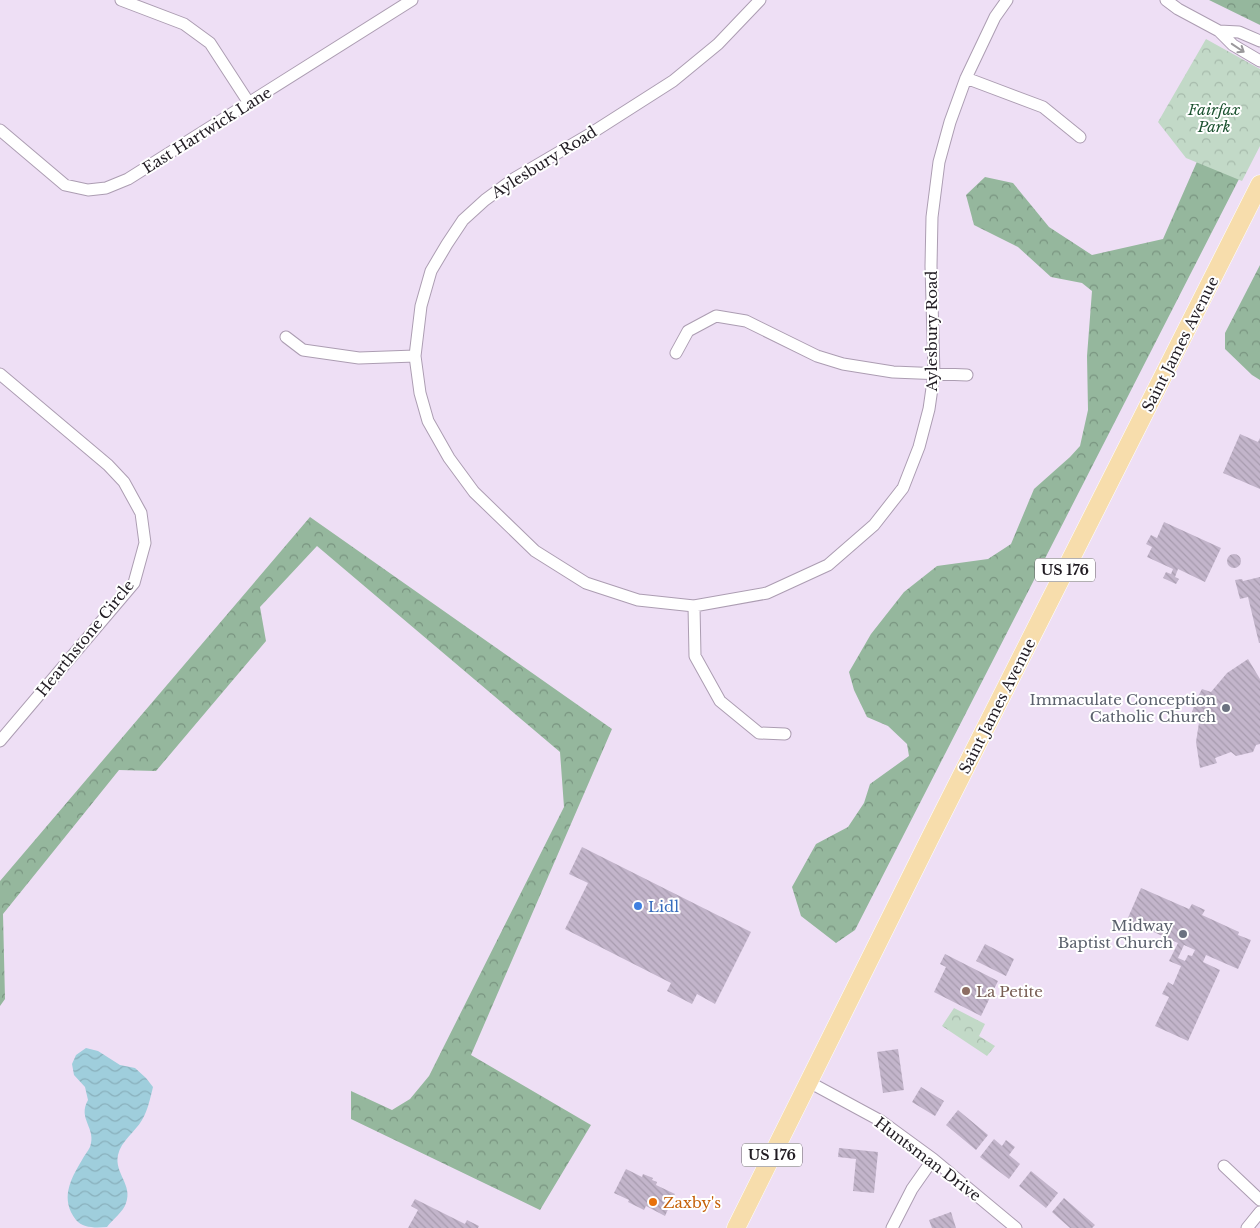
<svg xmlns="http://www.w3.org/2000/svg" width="1260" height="1228" font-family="'Libre Baskerville',serif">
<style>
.forest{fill:url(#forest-crowns)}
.park{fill:url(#park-crowns)}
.water{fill:url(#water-waves)}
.building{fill:url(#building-back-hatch);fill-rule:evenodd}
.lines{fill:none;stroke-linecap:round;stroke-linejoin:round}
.minor-casing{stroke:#ac9db2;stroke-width:13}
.primary-casing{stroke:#fff;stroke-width:19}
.minor{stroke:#fff;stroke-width:11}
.primary{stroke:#f7ddac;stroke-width:18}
.oneway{stroke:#9b999c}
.worship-dot{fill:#6b7280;stroke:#fff;stroke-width:2}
.shop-dot{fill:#3f7fe0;stroke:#fff;stroke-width:2}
.education-dot{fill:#8d6e63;stroke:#fff;stroke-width:2}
.food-dot{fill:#e8710a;stroke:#fff;stroke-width:2}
.labels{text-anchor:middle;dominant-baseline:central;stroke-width:4;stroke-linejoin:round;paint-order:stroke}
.shield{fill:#fff;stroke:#646065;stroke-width:1}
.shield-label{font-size:14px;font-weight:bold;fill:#211c23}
.park-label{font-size:15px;font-style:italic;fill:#1c5330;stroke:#fff}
.street-label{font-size:15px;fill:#211c23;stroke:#fff}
.worship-label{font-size:15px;fill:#5b616d;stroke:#fff;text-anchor:end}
.shop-label{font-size:15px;fill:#366cbe;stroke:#fff;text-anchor:start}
.education-label{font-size:15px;fill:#785e54;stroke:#fff;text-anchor:start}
.food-label{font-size:15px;fill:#c56008;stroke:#fff;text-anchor:start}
</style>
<defs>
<pattern id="forest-crowns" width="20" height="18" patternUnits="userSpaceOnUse" patternTransform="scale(1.25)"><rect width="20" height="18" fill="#95b79d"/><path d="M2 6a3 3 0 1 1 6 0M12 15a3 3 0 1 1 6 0" fill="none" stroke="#799480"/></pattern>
<pattern id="park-crowns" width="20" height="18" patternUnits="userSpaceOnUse" patternTransform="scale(1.25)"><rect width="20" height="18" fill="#c2d9c7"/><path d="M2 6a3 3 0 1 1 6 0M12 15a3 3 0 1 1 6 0" fill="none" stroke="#a6baab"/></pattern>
<pattern id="water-waves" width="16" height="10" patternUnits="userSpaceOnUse" patternTransform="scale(1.25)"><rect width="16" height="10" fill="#9fcedc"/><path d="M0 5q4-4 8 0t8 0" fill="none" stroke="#89b0bc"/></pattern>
<pattern id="building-back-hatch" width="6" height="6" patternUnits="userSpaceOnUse" patternTransform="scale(1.25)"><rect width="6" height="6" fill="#c3b5cb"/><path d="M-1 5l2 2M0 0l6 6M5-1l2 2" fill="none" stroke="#a79bae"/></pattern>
</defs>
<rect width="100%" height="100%" fill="#eedff5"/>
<path class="forest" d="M1209 0H1260V25Z
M1260 138 855 930 836 943 801 916 792 887 816 844 848 827 864 803 870 784 909 756 907 744 888 726 867 717 854 690 849 672 871 634 904 592 937 566 988 559 1011 544 1034 489 1070 457 1080 446 1088 410 1087 356 1092 291 1082 283 1051 277 1018 247 974 225 966 195 985 177 1013 183 1049 227 1092 255 1163 239 1199 157Z
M1260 265V380L1252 375 1225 349V333Z
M310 517 612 729 471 1055 591 1125 540 1210 351 1119V1091L392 1110 410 1099 429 1076 564 807 560 752 317 546 260 607 266 641 156 771 119 770 3 914 5 999 0 1006V881Z"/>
<path class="park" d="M1206 39 1260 69V146L1242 181 1186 158 1158 122Z
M954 1008 985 1024 979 1036 995 1046 987 1056 942 1026Z"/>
<path class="water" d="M86 1048 98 1051 120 1065 135 1068 146 1078 153 1087C150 1099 148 1110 142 1120 135 1132 121 1141 118 1155 114 1173 133 1185 126 1203 124 1211 112 1220 107 1227 95 1228 83 1228 76 1220 60 1199 70 1180 82 1160 84 1156 88 1151 90 1147 97 1128 77 1119 88 1100L85 1087 74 1075 72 1064 76 1055Z"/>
<path class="building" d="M1240 434 1258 442 1260 438V489L1223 473Z
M1164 522 1221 548 1205 582 1178 569 1175 577 1179 579 1176 584 1163 578 1166 572 1171 574 1173 569 1147 557 1152 547 1146 544 1151 535 1157 538Z
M1227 561a7 7 0 1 1 14 0a7 7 0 1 1-14 0Z
M1260 577V643H1259L1248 597 1240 599 1235 580 1242 579 1243 581Z
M1248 659 1260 679V744L1256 745 1253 752 1236 756 1231 752 1215 758 1217 763 1200 768 1196 742 1200 716 1192 712 1196 700 1202 689 1211 692 1227 673Z
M582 847 751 932 715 1004 697 994 692 1004 667 991 671 983 565 929 588 883 569 874Z
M1141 888 1189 909 1192 904 1205 910 1202 915 1239 932 1238 935 1251 940 1238 969 1206 955 1203 962 1220 970 1188 1041 1155 1026 1169 997 1162 994 1168 982 1173 985 1181 966 1169 961 1178 943 1127 920ZM1184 945 1195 950 1192 956 1188 955 1185 961 1178 958Z
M985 944 1014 959 1006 976 976 961Z
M945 954 998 981 981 1016 934 992 946 967 940 964Z
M898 1049 904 1090 883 1093 877 1052Z
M921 1087 944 1101 935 1116 912 1102Z
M958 1110 988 1135 976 1150 946 1125Z
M994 1139 1002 1146 1006 1140 1015 1147 1009 1155 1020 1164 1009 1179 980 1157Z
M839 1148 878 1152 874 1193 853 1191 856 1159 838 1157Z
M626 1169 642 1177 643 1174 653 1178 652 1180 657 1182 656 1185 675 1194 665 1216 646 1206 644 1210 628 1202 629 1200 614 1193Z
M1031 1171 1058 1193 1046 1208 1019 1186Z
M1064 1198 1095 1225 1092 1228H1070L1052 1212Z
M415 1199 465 1224 467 1220 479 1226 478 1228H408L418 1210 411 1206Z
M951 1212 956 1228H932L929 1220Z"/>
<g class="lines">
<g class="minor-casing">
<path id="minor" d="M121 0 184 24 210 43 249 103
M760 0 718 44 673 81 590 134 515 178 485 200 463 220 447 244 431 271 421 306 415 356 420 393 428 421 449 458 474 492 535 551 586 583 638 600 694 606 767 593 828 565 874 525 903 488 919 447 929 409 934 374 931 266 932 217 939 162 950 122 966 78 995 17 1007 0
M1166 0 1178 9 1219 31 1233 45 1260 61
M1219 31 1239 32 1260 41
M966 78 1043 107 1080 137
M0 130 65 185 88 190 106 188 128 179 412 0
M286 337 303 350 359 358 415 356
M676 353 688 331 716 316 746 321 817 356 843 364 893 372 967 375
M0 374 108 465 124 482 141 513 145 543 134 583 0 741
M694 606 695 656 720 701 759 733 785 734
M809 1082 881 1121 933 1159 1016 1228
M1224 1166 1260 1200
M892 1228 912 1189 933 1159
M1247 1228 1260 1212"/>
</g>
<g class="primary-casing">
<path id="primary" d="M736 1228 930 838 1260 184"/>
</g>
<use href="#minor" class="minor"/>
<use href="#primary" class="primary"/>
</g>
<defs><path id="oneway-shaft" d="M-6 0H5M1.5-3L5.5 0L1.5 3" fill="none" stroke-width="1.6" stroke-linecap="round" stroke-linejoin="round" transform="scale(1.25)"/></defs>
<use class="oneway" href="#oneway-shaft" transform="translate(1238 48) rotate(34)"/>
<g class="worship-dot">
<circle cx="1226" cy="708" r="5"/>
<circle cx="1183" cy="934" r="5"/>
</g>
<circle class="shop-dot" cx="638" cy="906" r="5"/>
<circle class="education-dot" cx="966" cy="991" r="5"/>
<circle class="food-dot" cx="653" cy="1202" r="5"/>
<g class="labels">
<g class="shield">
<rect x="1035" y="558.5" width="60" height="23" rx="4"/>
<rect x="742" y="1143.5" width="60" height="23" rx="4"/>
</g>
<g class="shield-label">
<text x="1065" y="570">US 176</text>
<text x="772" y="1155">US 176</text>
</g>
<g class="park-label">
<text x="1214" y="109">Fairfax<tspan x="1214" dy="17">Park</tspan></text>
</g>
<g class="street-label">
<text transform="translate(207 130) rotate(-32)">East Hartwick Lane</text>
<text transform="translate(544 162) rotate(-32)">Aylesbury Road</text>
<text transform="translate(931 331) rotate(-90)">Aylesbury Road</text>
<text transform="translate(1180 344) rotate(-63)">Saint James Avenue</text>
<text transform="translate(85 638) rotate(-51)">Hearthstone Circle</text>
<text transform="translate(997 706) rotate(-63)">Saint James Avenue</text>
<text transform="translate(928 1159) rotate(37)">Huntsman Drive</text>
</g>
<g class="worship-label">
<text x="1216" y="699">Immaculate Conception<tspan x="1216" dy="17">Catholic Church</tspan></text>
<text x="1173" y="925">Midway<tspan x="1173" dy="17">Baptist Church</tspan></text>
</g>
<g class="shop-label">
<text x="648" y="906">Lidl</text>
</g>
<g class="education-label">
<text x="976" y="991">La Petite</text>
</g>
<g class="food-label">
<text x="663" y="1202">Zaxby's</text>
</g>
</g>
</svg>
